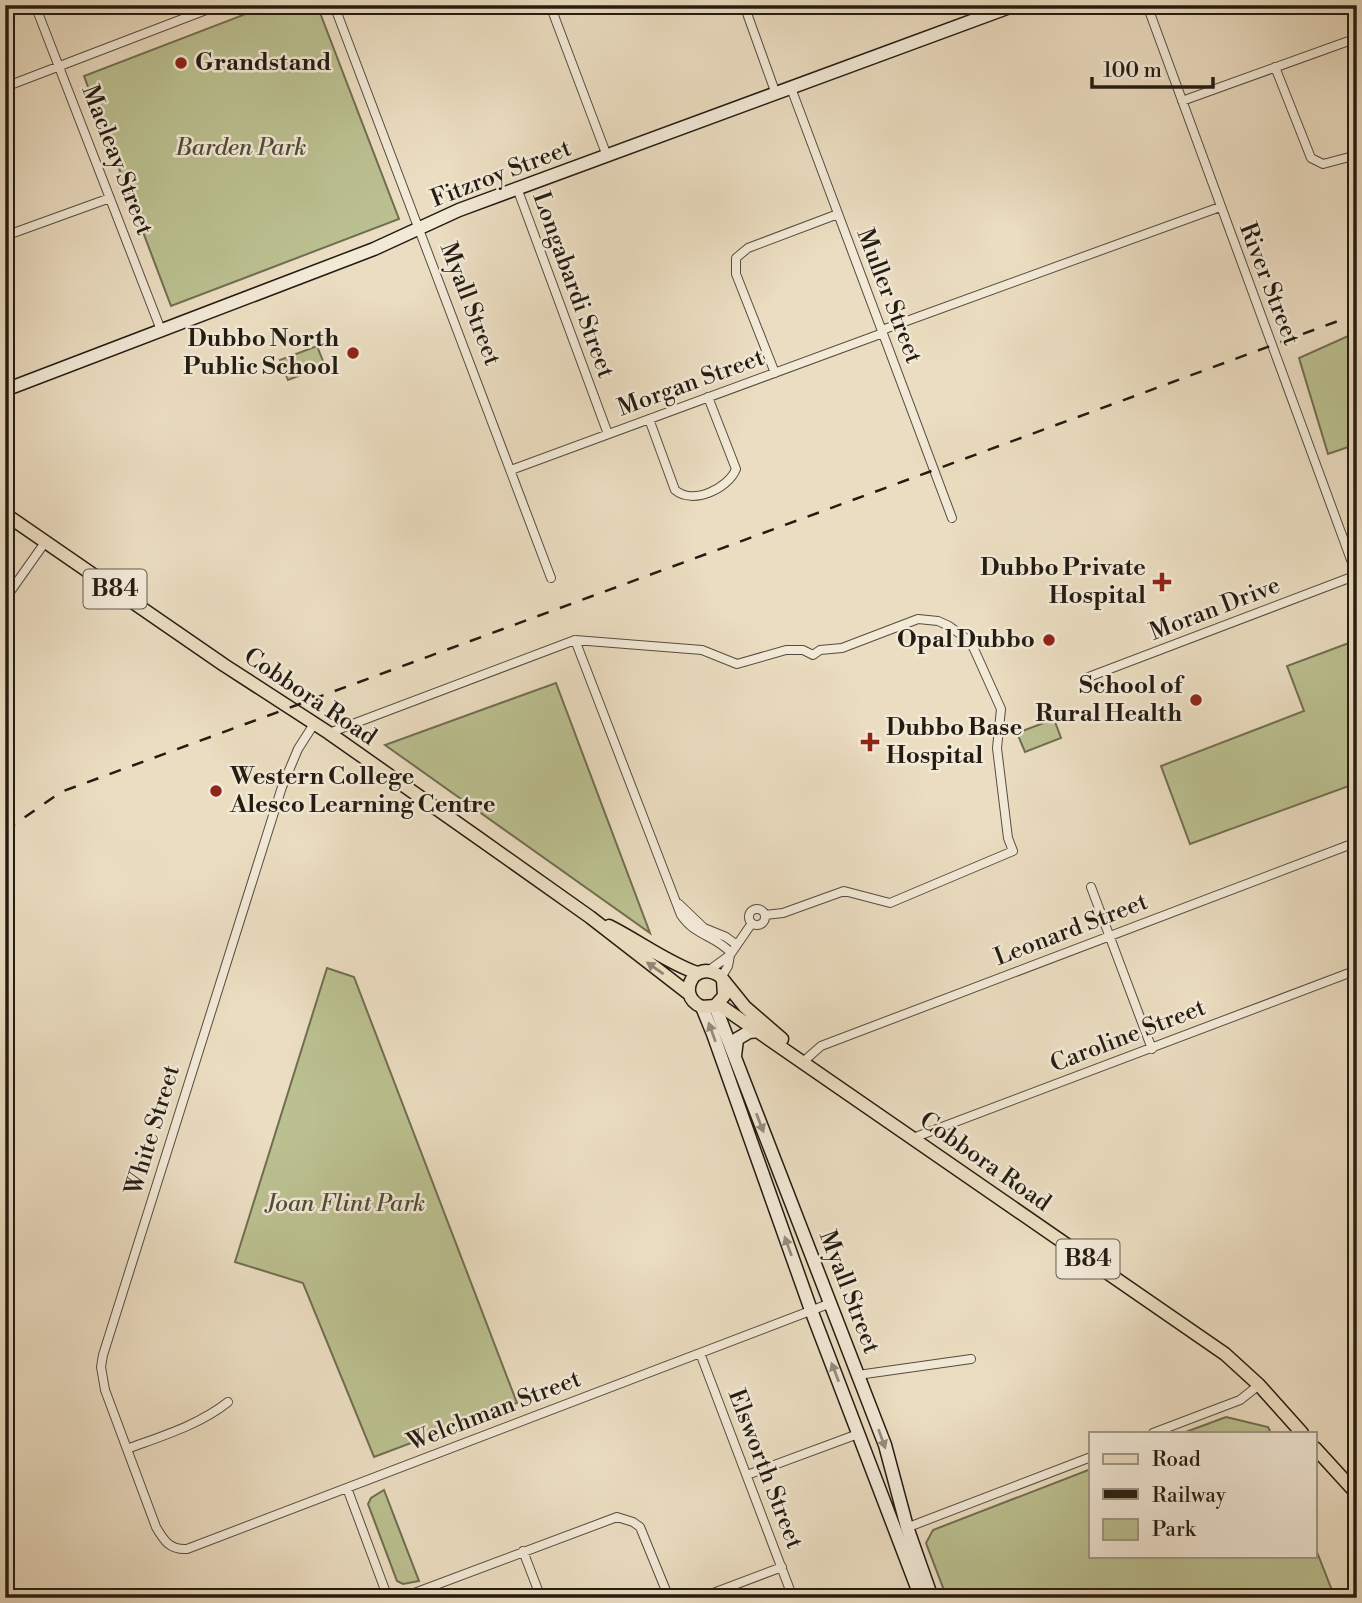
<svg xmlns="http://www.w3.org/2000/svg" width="1362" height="1603" font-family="'Libre Bodoni',serif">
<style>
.green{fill:#bbc090;stroke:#706e51;stroke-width:2}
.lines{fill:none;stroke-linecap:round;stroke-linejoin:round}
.street-casing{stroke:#564c3e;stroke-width:10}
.secondary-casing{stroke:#241c12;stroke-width:15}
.primary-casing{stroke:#241c12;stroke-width:15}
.street{stroke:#f2e9d7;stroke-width:8}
.secondary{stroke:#f2e9d7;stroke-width:12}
.primary{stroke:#ebddc1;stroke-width:12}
.rail{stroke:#241c12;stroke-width:2.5;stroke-dasharray:12 12;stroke-linecap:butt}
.oneway{fill:#918672}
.oneway2{fill:#958d7e}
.poi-dot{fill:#8f2418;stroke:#f2e9d7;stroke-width:2.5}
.labels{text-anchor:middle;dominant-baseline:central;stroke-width:5;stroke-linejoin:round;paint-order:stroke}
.shield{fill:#f2e9d7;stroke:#625a4d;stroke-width:2}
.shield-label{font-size:23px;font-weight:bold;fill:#241c12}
.poi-label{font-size:24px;font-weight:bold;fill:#241c12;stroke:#f2e9d7;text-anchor:end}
.park-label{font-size:24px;font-style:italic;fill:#514d38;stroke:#f2e9d7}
.street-label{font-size:24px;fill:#241c12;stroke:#f2e9d7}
</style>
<rect width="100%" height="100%" fill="#ebddc1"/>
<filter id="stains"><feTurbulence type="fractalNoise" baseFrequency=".00286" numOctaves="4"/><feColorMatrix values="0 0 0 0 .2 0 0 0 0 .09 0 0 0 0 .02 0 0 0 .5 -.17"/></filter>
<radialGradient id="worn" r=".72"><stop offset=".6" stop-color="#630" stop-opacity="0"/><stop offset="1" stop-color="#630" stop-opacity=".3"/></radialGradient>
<path class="green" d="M269 5H317L399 219 171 306 84 76Z
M1357 332V444L1328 454 1299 358Z
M317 346 325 366 288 380 280 360Z
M1357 640V783L1190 844 1161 766 1304 711 1287 666Z
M556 683 650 933 385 745Z
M1054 719 1061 738 1025 752 1017 733Z
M327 968 354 977 517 1403 374 1457 303 1283 235 1262Z
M1226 1417 1268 1427 1271 1433H1183Z
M1091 1469V1556H1315V1547L1335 1598H947L926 1543 933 1530Z
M384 1490 419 1581 403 1584 397 1581 368 1504 371 1498Z"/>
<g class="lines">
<g class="street-casing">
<path id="street" d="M35 5 161 330
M334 5 551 578
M550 5 607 156
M744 5 776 94
M1147 5 1357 576
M1275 67 1311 158 1323 164 1357 155
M5 87 219 5
M791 88 952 518
M1182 101 1357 38
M517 188 608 434
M5 236 110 198
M882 330 1220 207
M775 373 736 274V258L748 248 838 214
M649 419 675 490C693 505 728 489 736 469L708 397
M511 470 883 333
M5 599 46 541
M575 640 681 915C696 937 715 935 731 953
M1086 678 1357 575
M314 724 298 749 282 787 103 1355 101 1367 105 1390 156 1527C164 1541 170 1550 187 1549L831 1303
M329 733 575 640 702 650 737 664 786 650H803L813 655 820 650 842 648 918 619 938 621 949 626 967 639 974 649 1001 709 997 748 1008 838 1013 851 890 903 844 891 783 913 765 915
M1091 887 1152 1049
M679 904 704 928 726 937 737 945
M749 917a8 8 0 1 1 16 0a8 8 0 1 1-16 0Z
M708 971 730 955 752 923
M721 978 728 966 730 955
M804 1061 821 1046 1357 842
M913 1138 1357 970
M700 1353 793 1598
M858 1375 971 1359
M1153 1433 1240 1400 1259 1385
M127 1449C162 1436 199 1425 228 1402
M747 1475 858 1434
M347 1488 388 1598
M906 1528 1091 1457
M523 1551 541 1598
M401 1598 617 1517 633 1522 640 1527 669 1598
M700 1598 782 1567"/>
</g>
<g class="secondary-casing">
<path id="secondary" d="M5 390 374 249 459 210 1015 5
M715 1006 885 1445 907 1527 932 1598
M702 1007 713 1034 811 1310 921 1598
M735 1056 737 1039 749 1032 759 1031"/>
</g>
<g class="primary-casing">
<path id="primary" d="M5 514 224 665 329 733 477 837 590 917 688 993
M609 926C639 941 666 962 697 973
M723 980 724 996 715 1006 702 1007C688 1001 685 988 694 976 702 969 711 970 720 976L745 1007 782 1039
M718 1004 1225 1354 1259 1385 1302 1433
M1315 1448 1357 1494"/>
</g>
<use href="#street" class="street"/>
<use href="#secondary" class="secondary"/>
<use href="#primary" class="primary"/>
<path class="rail" d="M5 831 61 792 1357 314"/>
</g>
<defs><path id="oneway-solid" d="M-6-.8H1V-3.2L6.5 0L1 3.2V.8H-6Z" transform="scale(1.75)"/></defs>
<use class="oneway" href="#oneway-solid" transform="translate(655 968) rotate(-145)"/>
<g class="oneway2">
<use href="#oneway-solid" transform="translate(712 1032) rotate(-110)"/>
<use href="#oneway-solid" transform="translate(760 1123) rotate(69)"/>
<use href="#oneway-solid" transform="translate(788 1246) rotate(-110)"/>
<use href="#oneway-solid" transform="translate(835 1372) rotate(-111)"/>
<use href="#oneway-solid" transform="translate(882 1439) rotate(70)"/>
</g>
<g class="poi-dot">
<circle cx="181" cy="63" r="7"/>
<circle cx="353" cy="353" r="7"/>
<path d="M1158.5 571.5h7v7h7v7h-7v7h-7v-7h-7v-7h7z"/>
<circle cx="1049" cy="640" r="7"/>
<circle cx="1196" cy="700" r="7"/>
<path d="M866.5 731.5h7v7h7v7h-7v7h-7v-7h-7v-7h7z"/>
<circle cx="216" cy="791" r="7"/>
</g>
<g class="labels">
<g class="shield">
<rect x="83.5" y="569.5" width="63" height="39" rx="5"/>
<rect x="1056.5" y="1239.5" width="63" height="39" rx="5"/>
</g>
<g class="shield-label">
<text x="115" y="589">B84</text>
<text x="1088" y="1259">B84</text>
</g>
<g class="poi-label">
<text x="195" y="63" text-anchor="start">Grandstand</text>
<text x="339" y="339">Dubbo North<tspan x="339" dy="28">Public School</tspan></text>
<text x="1146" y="568">Dubbo Private<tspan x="1146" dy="28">Hospital</tspan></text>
<text x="1035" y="640">Opal Dubbo</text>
<text x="1182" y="686">School of<tspan x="1182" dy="28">Rural Health</tspan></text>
<text x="886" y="728" text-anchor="start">Dubbo Base<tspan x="886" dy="28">Hospital</tspan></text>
<text x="230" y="777" text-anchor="start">Western College<tspan x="230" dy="28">Alesco Learning Centre</tspan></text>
</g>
<g class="park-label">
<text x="241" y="148">Barden Park</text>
<text x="346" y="1204">Joan Flint Park</text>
</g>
<g class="street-label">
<text transform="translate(117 160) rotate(69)">Macleay Street</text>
<text transform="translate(501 174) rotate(-21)">Fitzroy Street</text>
<text transform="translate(1269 284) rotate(69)">River Street</text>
<text transform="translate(573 285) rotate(70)">Longabardi Street</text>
<text transform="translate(889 296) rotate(69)">Muller Street</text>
<text transform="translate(470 304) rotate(69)">Myall Street</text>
<text transform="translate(691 383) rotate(-20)">Morgan Street</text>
<text transform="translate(1215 609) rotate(-21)">Moran Drive</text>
<text transform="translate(310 697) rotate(34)">Cobbora Road</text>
<text transform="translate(1071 930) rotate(-21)">Leonard Street</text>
<text transform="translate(1128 1036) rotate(-21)">Caroline Street</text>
<text transform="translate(153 1130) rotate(-73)">White Street</text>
<text transform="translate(985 1162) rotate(35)">Cobbora Road</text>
<text transform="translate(849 1292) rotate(69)">Myall Street</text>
<text transform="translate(494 1411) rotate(-21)">Welchman Street</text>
<text transform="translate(765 1469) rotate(69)">Elsworth Street</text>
</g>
</g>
<rect width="1362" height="1603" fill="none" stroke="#ebddc1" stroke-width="28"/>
<rect x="7" y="7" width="1348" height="1589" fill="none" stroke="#241c12" stroke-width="3.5"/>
<rect x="14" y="14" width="1334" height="1575" fill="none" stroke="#241c12" stroke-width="2"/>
<rect x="1089" y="1432" width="228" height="126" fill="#f2e9d7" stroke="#a09788" stroke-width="2"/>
<rect x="1103" y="1454" width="35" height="10" fill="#ebddc1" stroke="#a09788" stroke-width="2"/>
<text x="1152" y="1466" font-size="21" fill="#241c12">Road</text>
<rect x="1103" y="1489" width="35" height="10" fill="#241c12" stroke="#a09788" stroke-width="2"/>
<text x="1152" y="1502" font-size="21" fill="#241c12">Railway</text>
<rect x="1103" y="1519" width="35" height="21" fill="#bbc090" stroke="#a09788" stroke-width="2"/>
<text x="1152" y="1536" font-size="21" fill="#241c12">Park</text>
<path d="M1092 77v10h121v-10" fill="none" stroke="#241c12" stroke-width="3.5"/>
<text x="1103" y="77" font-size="21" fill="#241c12" stroke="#f2e9d7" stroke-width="5" paint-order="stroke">100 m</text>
<rect width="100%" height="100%" filter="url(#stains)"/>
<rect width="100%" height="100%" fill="url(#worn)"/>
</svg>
